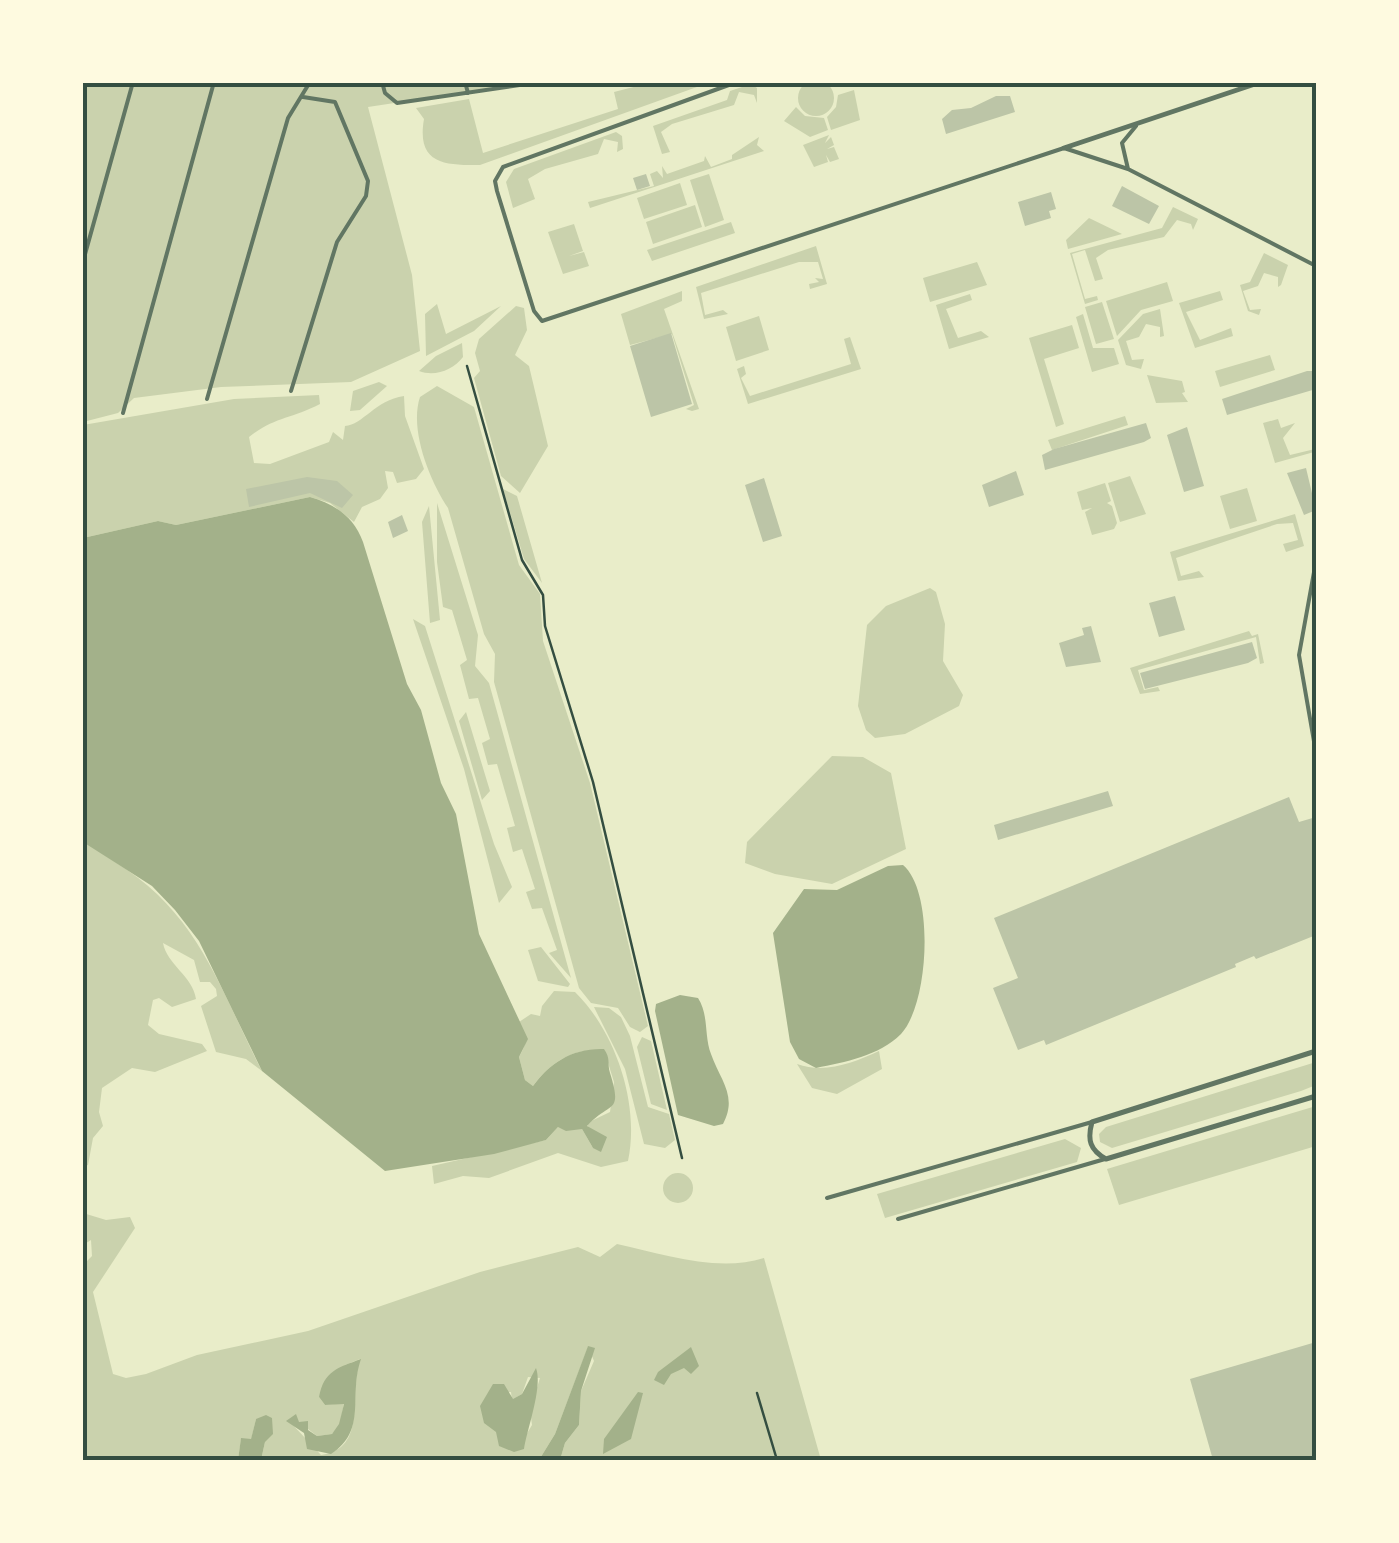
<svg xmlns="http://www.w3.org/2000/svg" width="1399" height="1543" font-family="Montserrat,sans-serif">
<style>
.green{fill:#cad2ad;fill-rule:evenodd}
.water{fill:#a3b18a}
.building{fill:#bcc5a7}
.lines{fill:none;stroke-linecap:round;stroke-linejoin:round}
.path{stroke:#344e41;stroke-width:2.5}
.minor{stroke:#617663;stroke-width:4}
.tertiary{stroke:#617663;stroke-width:5}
.neatline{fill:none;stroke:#344e41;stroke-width:4}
</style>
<rect width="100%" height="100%" fill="#e9edc9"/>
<path class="green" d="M798 98a18 18 0 1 1 36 0a18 18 0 1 1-36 0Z
M82 83H527L368 107 412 275 420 351 351 382 221 387 134 398 118 413 83 422Z
M649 83H708L480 165C446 165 416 165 424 119L416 108 469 99 483 153 618 109 614 92Z
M751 84 757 88V103L754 95 739 92 734 105 672 124 661 132 670 152 662 154 653 126 727 100 730 91Z
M854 90 860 120 831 130 827 117 836 107 838 95Z
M796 107 805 116 824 118 828 130 810 137 784 121Z
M616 132 622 136 623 149 617 152 618 142 604 139 598 154 545 169 528 179 535 199 513 208 506 182 514 169Z
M829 135 825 143 831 137 834 145 827 149 834 147 839 159 830 162 826 155 828 162 814 167 803 145Z
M759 137 757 145 764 151 590 208 588 202 654 186 650 174 657 171 663 178 662 166 667 174 704 161 705 156 711 167 732 159V155Z
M709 174 724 220 705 227 690 180Z
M680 183 687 205 644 219 637 198Z
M695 205 702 227 653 244 646 222Z
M1173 207 1198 219 1193 230 1191 224 1177 220 1164 237 1108 250 1096 258 1103 279 1095 281 1085 250 1072 254 1085 299 1097 296 1098 300 1085 304 1070 253 1162 228Z
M1089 218 1122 234 1068 249 1066 240Z
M731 222 735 233 652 261 647 250Z
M574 224 583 251 569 256 584 252 589 266 563 274 548 232Z
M816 246 827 284 810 289 809 284 819 282 815 278 823 279 818 262H799L701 293 705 315 723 310 728 314 704 319 696 287Z
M1264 253 1288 265 1281 285 1278 287V277L1264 273 1258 286 1243 291 1250 310 1261 309 1259 315 1248 311 1240 285 1250 282Z
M977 262 987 285 930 302 923 278Z
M1167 282 1173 301 1141 310 1117 336 1106 301Z
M682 291V301L664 309 699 409 692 411 686 409 694 405 672 334 630 345 621 314Z
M1220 291 1223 300 1186 312 1200 340 1231 328 1233 336 1195 348 1179 303Z
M970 294 972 300 946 309 958 338 981 331 989 337 949 349 936 305Z
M1102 302 1114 339 1096 344 1085 307Z
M437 304 446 334 501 306 474 331 426 356 425 314Z
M516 306 524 308 527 330 515 355 529 366 548 446 520 493 501 476 474 378 480 371 475 353 479 339Z
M1160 309 1164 336 1160 337V327L1146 324 1139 337 1126 341 1132 360 1144 359 1141 369 1126 365 1118 340 1143 314Z
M1083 314 1093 348H1114L1119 364 1092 372 1076 317Z
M759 316 769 350 736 361 726 327Z
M1072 325 1079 348 1044 359 1064 424 1056 427 1029 338Z
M850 337 861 369 748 404 737 369 744 366 746 374 741 378 750 396 851 364 844 339Z
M462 343 463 357C453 370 435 377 419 371L436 356Z
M1270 355 1275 370 1220 387 1215 371Z
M1147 375 1182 381 1185 392 1182 393 1188 402 1156 403Z
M379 382 387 386 360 410 350 411 353 391Z
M437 386 474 407 519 565 540 594 543 641 590 783 648 1026 640 1032 630 1027 618 1008 591 1003 579 988 494 682 495 654 484 634 448 508C430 481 409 430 420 397Z
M319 395 320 404C291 419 274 417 249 437L254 463 270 464 329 442 333 432 343 440 345 426C363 425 375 400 404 396L405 416 424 469 416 479 397 483 393 472 385 471 388 488 380 499 362 507 354 522 330 503 310 497 176 525 158 521 83 538V425L234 399Z
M1125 416 1128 425 1052 450 1048 440Z
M1278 419 1281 428 1295 423 1283 438 1290 455 1315 449 1316 458 1314 452 1275 463 1263 423Z
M1130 476 1146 514 1120 522 1108 483Z
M1105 483 1111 501 1107 503 1112 506 1117 523 1114 529 1092 535 1085 512 1092 508 1082 510 1077 492Z
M1247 488 1257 521 1230 529 1220 496Z
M503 489 517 496 542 583 524 559Z
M437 503 478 635 475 666 489 683 571 978 549 953 557 950 542 908 532 909 526 892 535 889 522 849 513 852 507 828 515 826 497 764 488 765 482 743 490 739 478 698 469 699 460 665 467 660 452 610 443 607 437 562Z
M429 506 440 620 430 623 422 522Z
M1295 514 1304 546 1286 552 1283 544 1298 540 1293 523 1277 524 1176 558 1181 576 1199 571 1204 577 1178 581 1170 552Z
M930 588 936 592 945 624 943 661 963 695 959 706 905 734 875 738 866 730 858 706 867 625 886 606Z
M413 619 425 626 494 844 512 887 499 903 464 769Z
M1249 631 1252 636 1258 634 1264 663 1260 664 1256 637 1138 670 1144 690 1158 687 1160 691 1140 694 1130 668Z
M466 712 490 791 482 800 459 721Z
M832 756 863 757 891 773 906 849 832 884 775 874 745 863 747 842Z
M83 842C95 847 104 855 115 862 199 913 219 988 262 1071L246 1059 216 1052 201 1006 217 996 216 989 210 982H200L194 960 163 943C167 965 193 976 196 999L172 1007 159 998 153 1000 148 1025 159 1034 202 1044 207 1051 155 1072 132 1068 102 1088 99 1112 103 1126 93 1138 88 1165 83 1167Z
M541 947 570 984 568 987 538 981 528 950Z
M554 991 575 992C616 1032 640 1105 628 1161L601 1167 558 1153 489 1178 463 1176 434 1184 432 1166 546 1140 558 1127 582 1129 593 1148 587 1123 610 1112 614 1082 604 1050C572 1048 550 1063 533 1086L525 1080 519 1057C527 1043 528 1037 519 1022L531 1014 540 1016 542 1006Z
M594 1007 609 1008 621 1017 630 1036 648 1107 669 1114 675 1140 665 1148 644 1144 625 1069Z
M642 1037 651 1041 667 1110 651 1104 637 1047Z
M879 1051 882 1069 837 1094 812 1088 797 1064C825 1074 853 1063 879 1051Z
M1316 1062V1085L1301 1091 1112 1148 1100 1142 1099 1134 1106 1127Z
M1316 1106V1146L1119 1205 1107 1169Z
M1065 1139 1081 1148 1077 1162 885 1218 877 1194Z
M663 1188a15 15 0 1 1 30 0a15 15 0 1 1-30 0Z
M83 1213 106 1220 130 1217 135 1228 93 1292 113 1374 126 1378 146 1374 197 1355 308 1331 480 1272 578 1247 600 1257 617 1244C664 1254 717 1273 764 1258L821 1460H560L565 1443 579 1425 581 1391 594 1361 588 1347 555 1434 539 1460H261L265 1442 256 1419 251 1440 241 1439 238 1460H83V1265L92 1256 91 1240 83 1245ZM360 1359C349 1394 368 1449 321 1455L292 1424 299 1422 317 1436 332 1434 340 1425 344 1403 325 1405 319 1397 345 1365ZM528 1377 540 1378 530 1410 532 1425 526 1435 481 1406 490 1394 511 1392 512 1400 522 1394Z"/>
<path class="water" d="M310 497C335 504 354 517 363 542L407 684 421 710 441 783 456 814 479 934 528 1039 519 1057 525 1080 533 1086C550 1063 572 1048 604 1049 611 1059 607 1063 610 1073 623 1115 610 1101 587 1126L607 1137 601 1152 593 1148 582 1129 566 1131 558 1127 546 1140 494 1154 385 1171 262 1071 199 941 175 910 152 886 83 842V538L158 521 176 525Z
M903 865C935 892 929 1004 901 1034 879 1056 845 1062 816 1068L799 1059 790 1042 773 933 804 889 837 890 888 866Z
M680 995 698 998C709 1015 704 1036 711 1054 720 1080 738 1096 723 1124L714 1126 678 1115 655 1011 656 1004Z
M588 1346 595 1348 581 1391 579 1425 565 1443 560 1460H539L555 1434Z
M691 1347 699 1366 691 1374 684 1368 671 1374 664 1385 654 1380 658 1372Z
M361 1359C348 1396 368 1430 331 1454L307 1449 304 1433 286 1421 296 1414 299 1422 308 1421V1430L317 1436 332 1434 339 1424 344 1404 325 1405 319 1397C324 1371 337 1368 361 1359Z
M536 1368C543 1387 527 1429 524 1449L514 1452 499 1446 496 1432 484 1423 480 1406 493 1384H504L513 1399 522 1394Z
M638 1392 643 1393 631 1439 603 1454 604 1439Z
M266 1415 272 1418 273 1434 265 1442 261 1460H238L241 1438 251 1439 256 1419Z"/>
<path class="building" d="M996 96H1010L1015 112 946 134 942 119 952 110 971 108Z
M646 174 650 186 637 190 633 178Z
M1122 186 1159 206 1149 224 1112 206Z
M1051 192 1056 209 1049 211 1051 218 1025 226 1018 202Z
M671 333 692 404 651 417 630 346Z
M1307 371H1316V389L1227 415 1222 399Z
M1146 423 1151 438 1144 442 1045 470 1042 455 1054 449Z
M1187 427 1204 486 1184 492 1167 435Z
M1306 468 1316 510 1304 515 1287 473Z
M1016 471 1024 495 989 507 982 485Z
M307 477 337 481 353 495 342 508 310 493 249 507 246 489Z
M764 478 782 536 763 542 745 485Z
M402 515 408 531 393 538 388 522Z
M1175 596 1185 630 1159 637 1149 603Z
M1091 626 1101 662 1066 667 1059 643 1084 635 1082 628Z
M1252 642 1257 658 1248 663 1145 689 1140 673Z
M1108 791 1113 806 998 840 994 825Z
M1289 797 1299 822 1316 817V935L1256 959 1254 956 1235 964 1236 967 1046 1045 1044 1040 1018 1050 993 988 1018 978 994 918Z
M1316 1342V1460H1213L1190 1379Z"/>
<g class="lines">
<path class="path" d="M467 366 522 560 543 595 545 626 593 782 682 1158
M757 1393 777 1460"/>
<path class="minor" d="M382 82 385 93 397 103 540 82
M465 82 468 93
M737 82 503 167 495 181 497 191 534 311 542 321 1064 148 1128 169 1316 266
M1128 169 1122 143 1136 126
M82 265 133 82
M291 391 337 242 366 196 368 181 335 102 303 97
M207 399 288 118 310 82
M123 413 214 82
M1316 561 1299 655 1316 753
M827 1198 1092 1122
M898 1219 1105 1159"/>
<path class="tertiary" d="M1064 148 1261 82
M1316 1051 1092 1122C1087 1140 1090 1150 1106 1159L1316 1096"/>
</g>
<rect width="1399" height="1543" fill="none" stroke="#fefae0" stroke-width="170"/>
<rect x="85" y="85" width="1229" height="1373" class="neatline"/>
</svg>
